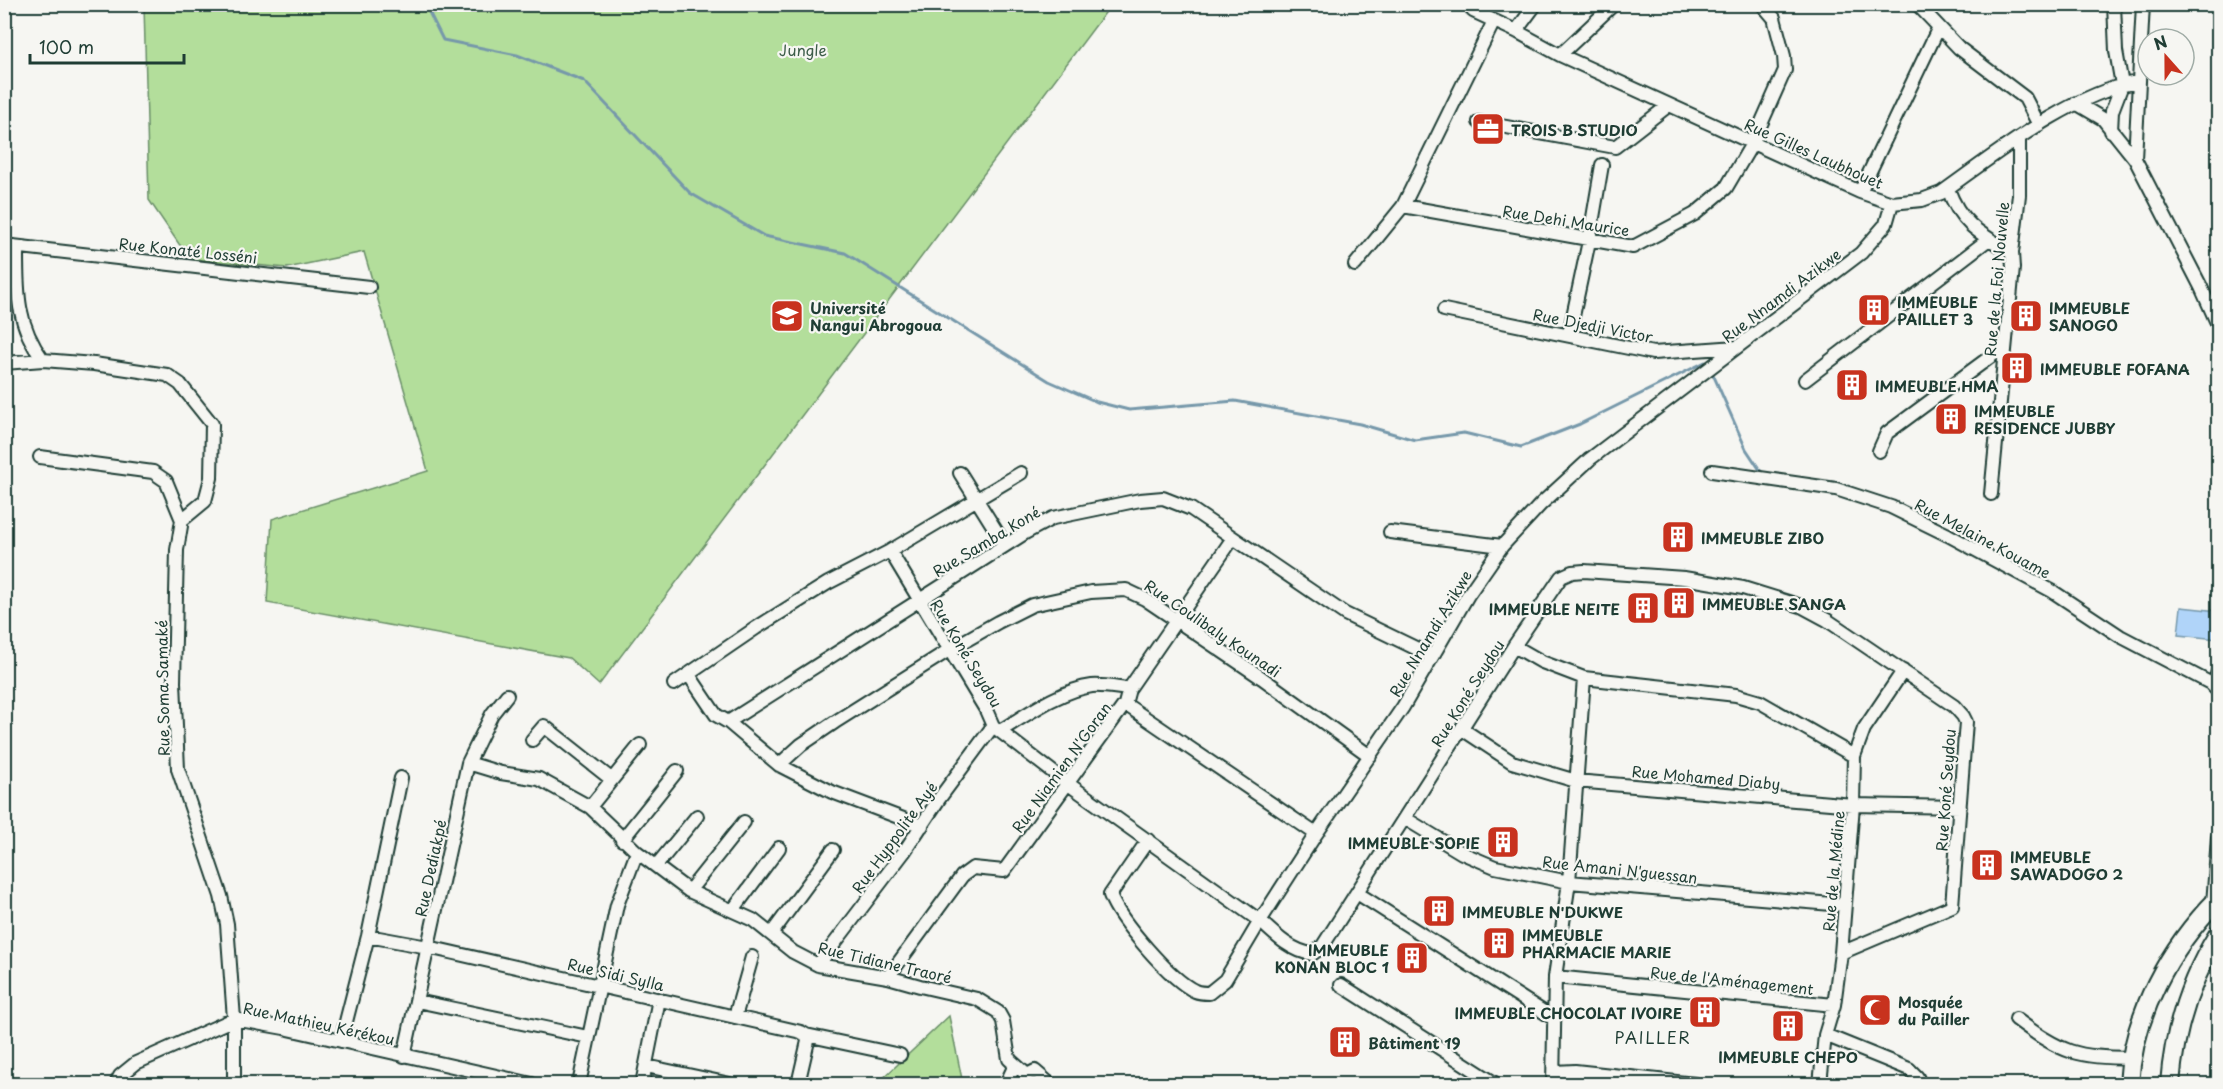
<svg xmlns="http://www.w3.org/2000/svg" width="2223" height="1089" font-family="'Playpen Sans',sans-serif">
<style>
.green{fill:#b3de9b;stroke:#698e68;stroke-width:1.5}
.water{fill:#b0d4f9;stroke:#7698aa;stroke-width:1.5}
.lines{fill:none;stroke-linecap:round;stroke-linejoin:round}
.stream{stroke:#7698aa;stroke-width:3}
.minor-casing{stroke:#1f3d34;stroke-width:16}
.secondary-casing{stroke:#1f3d34;stroke-width:22}
.minor{stroke:#f6f6f2;stroke-width:12}
.secondary{stroke:#f6f6f2;stroke-width:18}
.labels{text-anchor:middle;dominant-baseline:central;stroke-width:4.5;stroke-linejoin:round;paint-order:stroke}
.park-label{font-size:15px;fill:#3d5d49;stroke:#f6f6f2}
.poi-label{font-size:15px;font-weight:bold;fill:#1f3d34;stroke:#f6f6f2;text-anchor:start}
.street-label{font-size:15px;fill:#1f3d34;stroke:#f6f6f2}
.neighbourhood-label{font-size:16px;letter-spacing:1.5px;fill:#1f3d34;stroke:#f6f6f2}
</style>
<rect width="100%" height="100%" fill="#f6f6f2"/>
<filter id="ink" filterUnits="userSpaceOnUse"><feTurbulence type="fractalNoise" baseFrequency=".0167" numOctaves="2"/><feDisplacementMap in="SourceGraphic" scale="12" xChannelSelector="R" yChannelSelector="G"/><feConvolveMatrix kernelMatrix="1 2 1 2 8 2 1 2 1" color-interpolation-filters="sRGB"/></filter>
<g filter="url(#ink)">
<path class="green" d="M144 5H1111L599 685 569 658 267 603 272 519 428 471 364 252 287 268 193 259 179 244 149 200Z
M949 1016 963 1084H877Z"/>
<path class="water" d="M2181 607 2218 611V639L2178 635Z"/>
<g class="lines">
<path class="stream" d="M425 4 443 40 517 55 584 81 690 193 764 236 845 253 1049 381 1097 402 1129 410 1235 401 1360 424 1415 440 1464 433 1521 447 1580 424 1705 362 1708 366
M1712 372 1746 449 1762 473
M2210 1084 2218 1059"/>
<g class="minor-casing">
<path id="minor" d="M1917 4 1959 48 2025 98 2039 125
M2143 4 2135 159 2201 287 2218 325
M1473 11 1516 31 1560 55 1860 192 1892 203 1922 200 1941 193C1996 154 2070 94 2137 82
M1516 31 1536 4
M1560 55 1614 4
M2076 103 2103 119 2135 159
M1479 122 1615 147 1669 105
M2111 131 2112 111 2122 85 2116 51 2114 4
M1948 189C1961 225 1981 234 2012 253
M1860 192 1939 27
M1403 206 1494 21
M4 245 369 287
M17 248C17 290 16 324 43 360
M1355 265 1403 206 1633 247 1695 214 1726 188 1753 142 1785 70 1784 56 1774 18 1762 4
M1444 310 1653 353 1737 347
M1569 335 1589 241 1602 165
M4 363 43 360 94 364 167 375 180 384 212 424 211 478 205 501 182 520
M1805 380 1989 239
M1879 451 1887 433 2005 346
M40 457 153 472 166 481 182 520 177 550 174 682 178 769 221 896 227 924 234 1019V1084
M1712 471 1836 489 1891 507 1948 535 2052 591 2120 636 2210 683 2218 691
M960 473 1005 545
M1991 494 2013 268 2012 253 2019 195V139
M1390 532 1502 546
M890 551 986 710 993 726 1067 783 1260 921C1275 935 1291 951 1312 954L1322 947 1514 646 1561 577 1572 572 1584 571 1684 578 1743 588 1801 606 1827 620 1954 706 1963 716 1966 722 1952 906 1841 953
M1514 646 1542 662 1584 678 1736 695 1760 702 1854 756
M689 675 716 715 728 722 779 765 832 792 922 826
M674 684 756 628 828 583 890 551 1021 473
M2214 686 2218 671
M1125 704 1316 834
M728 722 1025 533 1053 518 1140 500 1163 498 1191 509 1345 614 1432 656
M1462 729 1512 762 1576 781 1853 805 1960 807
M1000 731C1026 715 1061 690 1092 686 1104 685 1117 688 1129 689
M532 740 544 726 611 779
M468 763 501 773 539 779 590 807 637 852 689 891 753 920 793 952 818 965 888 977 920 986 977 999 998 1012 1003 1021 1009 1059 1027 1075 1035 1071 1050 1084
M779 765 801 745 835 722 949 650 998 622 1032 605 1091 592 1126 590 1145 599 1262 678 1370 756
M590 807 640 745
M1406 819 1462 853 1495 867 1569 882 1844 905
M622 840 677 771
M1148 840 1110 895C1119 920 1171 980 1195 991 1200 993 1205 993 1209 993L1225 980 1260 921 1316 834 1403 707 1468 595 1502 546 1541 504 1590 459 1861 253 1886 224 1892 203
M656 866 697 816
M689 891 744 822
M1357 893 1553 1018
M2213 904 2218 837
M733 910 779 848
M772 933 833 850
M368 936 428 947 801 1032 806 1035 808 1041 798 1084
M818 965 904 852 939 799 993 726
M888 977 962 876 973 868 1004 871 1125 704 1129 689 1233 538
M1555 977 1834 1005
M1341 985 1496 1084
M417 1001 588 1037
M735 1017 752 957
M2016 1019C2063 1054 2075 1057 2133 1058
M806 1035 900 1055
M1825 1035 1909 1069 1917 1077 1920 1084
M341 1041 368 936 401 778
M404 1056 468 763 492 714 507 695
M646 1066 730 1084
M1554 1072 1575 1071 1695 1084
M116 1084 120 1076 136 1063 234 1019 284 1028 532 1084
M579 1084 617 905 637 852
M642 1084 659 999
M1006 1084 1015 1065
M1553 1084 1555 977 1569 882 1584 678
M1820 1084 1825 1035 1834 1005 1841 953 1853 805 1854 756 1864 729 1903 671"/>
</g>
<g class="secondary-casing">
<path id="secondary" d="M2129 1084C2133 1015 2169 948 2218 899
M2170 1084C2174 1031 2190 980 2218 935"/>
</g>
<use href="#minor" class="minor"/>
<use href="#secondary" class="secondary"/>
</g>
</g>
<defs>
<g id="office-square" transform="scale(1.725)"><rect x="-9" y="-9" width="18" height="18" rx="4" fill="#c8321e" stroke="#f6f6f2"/><path d="M-6-3h4V-5.5h4V-3h4V5H-6ZM-1-4.5V-3h2v-1.5ZM-6 0V1H6V0Z" fill="#fff"/></g>
<g id="building-square" transform="scale(1.725)"><rect x="-9" y="-9" width="18" height="18" rx="4" fill="#c8321e" stroke="#f6f6f2"/><path d="M-4-6H4V6H1V3H-1V6H-4ZM-2.5-4.3h1.7v1.8h-1.7ZM.8-4.3h1.7v1.8H.8ZM-2.5-1h1.7V.8h-1.7ZM.8-1h1.7V.8H.8Z" fill="#fff"/></g>
<g id="university-square" transform="scale(1.725)"><rect x="-9" y="-9" width="18" height="18" rx="4" fill="#c8321e" stroke="#f6f6f2"/><path d="M0-5L7-2L0 1L-7-2ZM-4 1L0 2.5L4 1V4Q0 6-4 4Z" fill="#fff"/></g>
<g id="mosque-square" transform="scale(1.725)"><rect x="-9" y="-9" width="18" height="18" rx="4" fill="#c8321e" stroke="#f6f6f2"/><path d="M3.5-4.9A6 6 0 1 0 3.5 4.9A5 5 0 1 1 3.5-4.9Z" fill="#fff"/></g>
</defs>
<g fill-rule="evenodd">
<use href="#office-square" x="1488" y="129"/>
<use href="#building-square" x="1874" y="310"/>
<use href="#university-square" x="787" y="316"/>
<use href="#building-square" x="2026" y="316"/>
<use href="#building-square" x="2017" y="368"/>
<use href="#building-square" x="1852" y="385"/>
<use href="#building-square" x="1951" y="419"/>
<use href="#building-square" x="1678" y="537"/>
<use href="#building-square" x="1679" y="603"/>
<use href="#building-square" x="1643" y="608"/>
<use href="#building-square" x="1503" y="842"/>
<use href="#building-square" x="1987" y="865"/>
<use href="#building-square" x="1439" y="911"/>
<use href="#building-square" x="1499" y="943"/>
<use href="#building-square" x="1412" y="958"/>
<use href="#mosque-square" x="1875" y="1010"/>
<use href="#building-square" x="1705" y="1012"/>
<use href="#building-square" x="1788" y="1026"/>
<use href="#building-square" x="1345" y="1042"/>
</g>
<g class="labels">
<g class="park-label">
<text x="803" y="49">Jungle</text>
</g>
<g class="poi-label">
<text x="1511" y="129">TROIS B STUDIO</text>
<text x="1897" y="301">IMMEUBLE<tspan x="1897" dy="17">PAILLET 3</tspan></text>
<text x="810" y="307">Université<tspan x="810" dy="17">Nangui Abrogoua</tspan></text>
<text x="2049" y="307">IMMEUBLE<tspan x="2049" dy="17">SANOGO</tspan></text>
<text x="2040" y="368">IMMEUBLE FOFANA</text>
<text x="1875" y="385">IMMEUBLE HMA</text>
<text x="1974" y="410">IMMEUBLE<tspan x="1974" dy="17">RESIDENCE JUBBY</tspan></text>
<text x="1701" y="537">IMMEUBLE ZIBO</text>
<text x="1702" y="603">IMMEUBLE SANGA</text>
<text x="1620" y="608" text-anchor="end">IMMEUBLE NEITE</text>
<text x="1480" y="842" text-anchor="end">IMMEUBLE SOPIE</text>
<text x="2010" y="856">IMMEUBLE<tspan x="2010" dy="17">SAWADOGO 2</tspan></text>
<text x="1462" y="911">IMMEUBLE N'DUKWE</text>
<text x="1522" y="934">IMMEUBLE<tspan x="1522" dy="17">PHARMACIE MARIE</tspan></text>
<text x="1389" y="949" text-anchor="end">IMMEUBLE<tspan x="1389" dy="17">KONAN BLOC 1</tspan></text>
<text x="1898" y="1001">Mosquée<tspan x="1898" dy="17">du Pailler</tspan></text>
<text x="1682" y="1012" text-anchor="end">IMMEUBLE CHOCOLAT IVOIRE</text>
<text x="1368" y="1042">Bâtiment 19</text>
<text x="1788" y="1056" text-anchor="middle">IMMEUBLE CHEPO</text>
</g>
<g class="street-label">
<text transform="translate(1814 153) rotate(24)">Rue Gilles Laubhouet</text>
<text transform="translate(1566 220) rotate(9)">Rue Dehi Maurice</text>
<text transform="translate(188 250) rotate(6)">Rue Konaté Losséni</text>
<text transform="translate(1996 279) rotate(-85)">Rue de la Foi Nouvelle</text>
<text transform="translate(1781 295) rotate(-37)">Rue Nnamdi Azikwe</text>
<text transform="translate(1593 325) rotate(11)">Rue Djedji Victor</text>
<text transform="translate(1983 538) rotate(28)">Rue Melaine Kouame</text>
<text transform="translate(986 541) rotate(-31)">Rue Samba Koné</text>
<text transform="translate(1213 628) rotate(34)">Rue Coulibaly Kounadi</text>
<text transform="translate(1430 633) rotate(-59)">Rue Nnamdi Azikwe</text>
<text transform="translate(967 653) rotate(59)">Rue Koné Seydou</text>
<text transform="translate(162 688) rotate(-91)">Rue Soma Samaké</text>
<text transform="translate(1467 693) rotate(-58)">Rue Koné Seydou</text>
<text transform="translate(1061 767) rotate(-54)">Rue Niamien N'Goran</text>
<text transform="translate(1706 777) rotate(5)">Rue Mohamed Diaby</text>
<text transform="translate(1945 790) rotate(-86)">Rue Koné Seydou</text>
<text transform="translate(894 837) rotate(-54)">Rue Hyppolite Ayé</text>
<text transform="translate(430 868) rotate(-78)">Rue Dediakpé</text>
<text transform="translate(1620 869) rotate(6)">Rue Amani N'guessan</text>
<text transform="translate(1833 871) rotate(-85)">Rue de la Médine</text>
<text transform="translate(885 962) rotate(13)">Rue Tidiane Traoré</text>
<text transform="translate(616 974) rotate(13)">Rue Sidi Sylla</text>
<text transform="translate(1732 980) rotate(6)">Rue de l'Aménagement</text>
<text transform="translate(319 1023) rotate(12)">Rue Mathieu Kérékou</text>
</g>
<g class="neighbourhood-label">
<text x="1653" y="1037">PAILLER</text>
</g>
</g>
<rect width="2223" height="1089" fill="none" stroke="#f6f6f2" stroke-width="24"/>
<rect x="12" y="12" width="2199" height="1065" fill="none" stroke="#1f3d34" stroke-width="2" filter="url(#ink)"/>
<g transform="translate(2166 57) rotate(339)"><circle r="28" fill="#f6f6f2" stroke="#a0aca6" stroke-width="1.5"/>
<path d="M0-4.5L10 22L0 15L-10 22Z" fill="#c8321e"/>
<text y="-9" font-size="16" font-weight="bold" text-anchor="middle" fill="#1f3d34">N</text>
</g>
<path d="M30 54v9h154v-9" fill="none" stroke="#1f3d34" stroke-width="3"/>
<text x="39" y="54" font-size="18" fill="#1f3d34" stroke="#f6f6f2" stroke-width="4.5" paint-order="stroke">100 m</text>
</svg>
